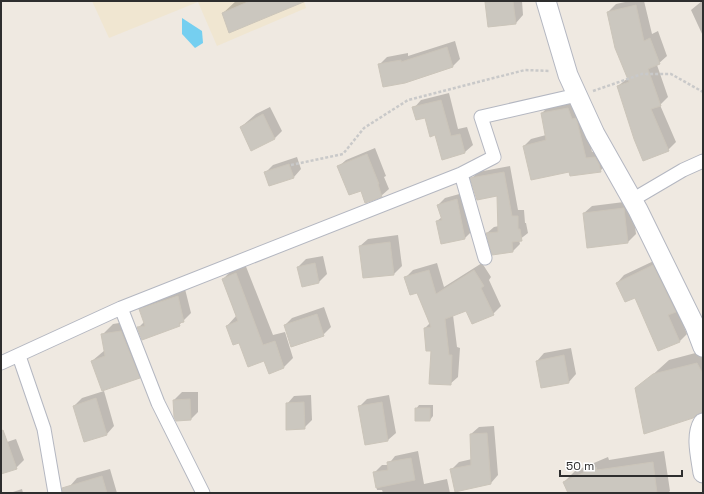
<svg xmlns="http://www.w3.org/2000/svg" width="704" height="494" font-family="'Space Grotesk',sans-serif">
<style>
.education{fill:#f0e6d1}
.water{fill:#75cff0}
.shadow{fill:#0003}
.building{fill:#cbc7bf;stroke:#cbc5ba}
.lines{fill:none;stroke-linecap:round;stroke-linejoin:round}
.street-casing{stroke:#b4b7c1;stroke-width:15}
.secondary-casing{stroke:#b4b7c1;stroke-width:21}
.path{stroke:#c9c9c9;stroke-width:2.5;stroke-dasharray:3 2;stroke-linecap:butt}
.street{stroke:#fff;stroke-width:13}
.secondary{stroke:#fff;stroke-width:19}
</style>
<rect width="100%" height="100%" fill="#efe9e1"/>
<path class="education" d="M92 1H304L306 8 217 46 198 2 109 38Z"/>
<path class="water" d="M182 18 202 31 203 43 195 48 182 34Z"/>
<path class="shadow" d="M236 1H301L223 13Z
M487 1H522L523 15 516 23 486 2Z
M630 1H644L652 34 658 31 667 56 657 65 668 97 660 105 676 142 668 150 618 86 628 78 608 12 616 4Z
M702 1H703V36L691 10Z
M455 41 460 59 453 66 405 82 379 65 387 57 408 53V56Z
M449 93 458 129 467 127 473 145 465 152 443 158 436 134 426 117 414 108 421 100Z
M575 101 583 113 592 152 602 151 607 164 600 171 570 170 524 146 531 139 546 135 542 113 549 106Z
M270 107 282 131 275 138 241 127 256 114Z
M375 148 386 176 384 177 389 189 381 196 361 189 338 167 346 160Z
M297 157 301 169 294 177 269 185 265 173 273 165Z
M510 166 518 210H524L525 223H526L528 233 519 240 520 244 513 251 493 254 487 233 494 227 499 226 498 195 472 178 478 172Z
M463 193 471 232 465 238 437 221 442 217 438 205 445 198Z
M632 201 636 234 628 242 584 213 592 206Z
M398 235 402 266 394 274 364 277 360 246 368 239Z
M323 256 327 274 319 282 302 286 298 267 306 259Z
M660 258 677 309 687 334 679 342 635 297 617 283 624 275Z
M437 263 444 287 482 263 491 277 489 280 501 306 493 314 466 309 453 315 457 347 460 348 458 377 450 384 432 349 425 328 430 323 417 292 406 277 413 270Z
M245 264 273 335 285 332 293 358 284 367 265 360 240 342 227 326 236 316 223 279 233 269Z
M185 289 191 313 179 325 138 328 145 321 141 310 148 302Z
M324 307 331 327 323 335 285 325 292 318Z
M132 321 149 366 139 377 92 361 105 350 102 335 113 324Z
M571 348 576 374 569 382 537 361 544 353Z
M703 351V411L697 413 637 389 669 360Z
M104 391 114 426 107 434 74 406 82 398Z
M182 392H198V412L191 419 174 400Z
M311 395 312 420 304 428 287 404 294 396Z
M389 395 396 433 388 440 359 407 367 399Z
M419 405H433V416L430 420 416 409Z
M494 426 498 475 491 483 451 470 459 462 472 459 471 434 479 427Z
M16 439 24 460 16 468 1 473V444Z
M418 451 424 484 447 479 450 493H383L382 490H377L374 473 382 465H388L395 456Z
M664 451 670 491 668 493H569L564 482 575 471 608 457 609 460Z
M110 469 117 493H72L70 486 77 478Z
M22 489 23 493H10Z"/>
<path class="building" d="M250 1H306L229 33 222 13Z
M513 1 516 24 488 27 485 2Z
M636 5 644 41 650 38 660 64 648 69 661 106 651 109 669 151 643 161 634 139 617 86 629 82 615 48 607 12Z
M447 47 453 67 405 83 383 87 378 64 401 60V62Z
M441 100 451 136 460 134 465 153 442 160 435 135 430 137 425 118 416 120 412 107Z
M568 108 572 119 576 118 577 121 586 158 595 157 599 164 601 172 570 176 569 172 531 180 523 146 546 140 541 113Z
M263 114 275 139 251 151 240 127Z
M367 154 379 184H378L382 197 365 203 361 191 349 195 337 166Z
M289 164 294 178 269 186 264 172Z
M504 172 512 216H518V229H520L522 241 512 242 513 252 492 255 486 233 498 232 497 196 477 200 470 178Z
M457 199 465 239 441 244 436 221 442 220 437 205Z
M624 208 628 243 587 248 583 213Z
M390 242 394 275 363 278 359 246Z
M315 263 319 283 302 287 297 267Z
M653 265 676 312 668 315 680 342 658 351 635 298 625 302 616 283Z
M429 270 436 294 474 270 484 286 481 288 494 315 472 324 466 311 445 319 449 355H452L451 385 429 384 431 351H426L424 328 431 327 417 293 410 295 404 277Z
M236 273 263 345 275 341 284 368 269 374 264 361 248 367 239 343 233 345 226 326 238 321 222 279Z
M178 296 184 322 179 323 180 326 142 340 137 327 145 326 139 309Z
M317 314 324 336 291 347 284 325Z
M121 331 140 378 102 391 91 361 105 356 101 334Z
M564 355 569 383 541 388 536 361Z
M697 363 703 374V412L697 414 693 418 644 434 635 388 653 374Z
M96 398 107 435 84 442 73 406Z
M190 399 191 420 176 421 174 417 173 400Z
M304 402 305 429 286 430V403Z
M382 402 388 441 365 445 358 406Z
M415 408H430V421H415Z
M3 430 17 469 1 474V431Z
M487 433 491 484 455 492 450 469 471 465 470 434Z
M411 458 415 480 376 488 373 472 388 470 387 462Z
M653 462 657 493H568L563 482 596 467 597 470Z
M102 476 107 493H63L62 488Z"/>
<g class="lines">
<g class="street-casing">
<path id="street" d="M461 174 485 258
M632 200 683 170 703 161
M121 308 158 403 203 493
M19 356 44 429 55 493
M1 363 121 308 461 174 494 157 481 117 577 95"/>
</g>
<g class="secondary-casing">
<path id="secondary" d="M546 1 568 75 595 134 638 210 695 326 703 347
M703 423C695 436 701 458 703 473"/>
</g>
<path class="path" d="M593 91 642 74H671L703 92
M291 165 343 154 364 128 408 100 525 70 550 71"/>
<use href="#street" class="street"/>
<use href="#secondary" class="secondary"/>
</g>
<rect width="704" height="494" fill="none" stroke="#2e2e2e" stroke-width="4"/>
<path d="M560 470v6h122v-6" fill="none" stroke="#2e2e2e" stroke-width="2"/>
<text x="566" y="470" font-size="12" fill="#2e2e2e" stroke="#ffffff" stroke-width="3" paint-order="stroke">50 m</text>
</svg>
